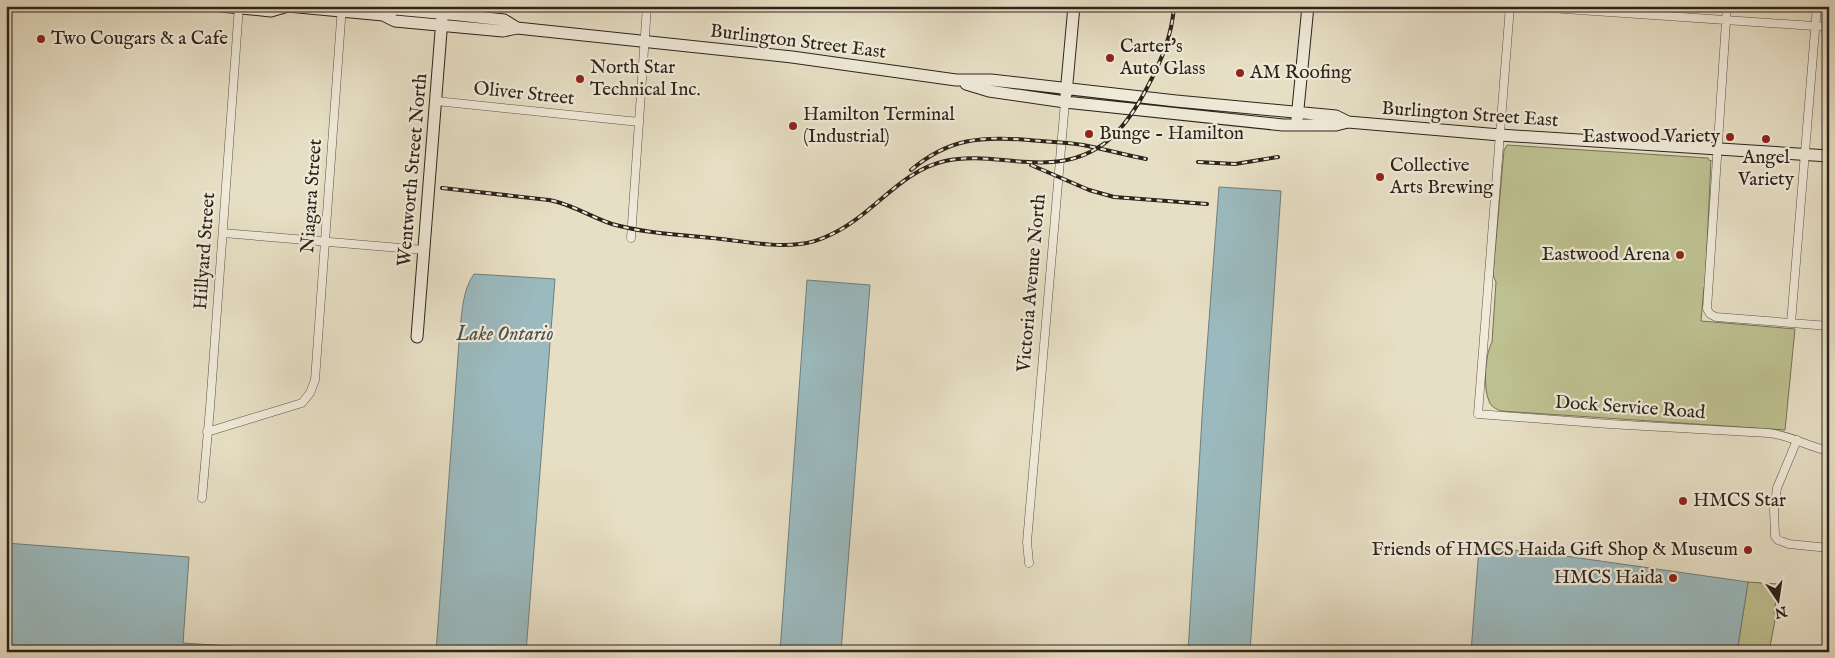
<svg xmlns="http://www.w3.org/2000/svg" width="1835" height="658" font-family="'IM FELL English',serif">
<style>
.green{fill:#bdc090;stroke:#757256}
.water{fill:#9bbabf;stroke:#6f7e7d}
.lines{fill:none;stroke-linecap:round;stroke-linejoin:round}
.street-casing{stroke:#5c5246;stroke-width:9}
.secondary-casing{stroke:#2d231b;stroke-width:13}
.street{stroke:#efead9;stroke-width:8}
.secondary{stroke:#efead9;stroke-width:11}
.rail-casing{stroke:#2d231b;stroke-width:4}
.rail{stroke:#efead9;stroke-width:2;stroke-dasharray:5.5;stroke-linecap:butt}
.poi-dot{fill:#8f2418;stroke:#efead9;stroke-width:2}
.labels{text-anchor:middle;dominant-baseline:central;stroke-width:4.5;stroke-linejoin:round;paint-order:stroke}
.poi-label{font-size:19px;fill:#2d231b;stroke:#efead9;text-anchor:start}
.street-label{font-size:19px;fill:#2d231b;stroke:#efead9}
.water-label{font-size:20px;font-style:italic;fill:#4e504c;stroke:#efead9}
</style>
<rect width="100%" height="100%" fill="#e7dfc5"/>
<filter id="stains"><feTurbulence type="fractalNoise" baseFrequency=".004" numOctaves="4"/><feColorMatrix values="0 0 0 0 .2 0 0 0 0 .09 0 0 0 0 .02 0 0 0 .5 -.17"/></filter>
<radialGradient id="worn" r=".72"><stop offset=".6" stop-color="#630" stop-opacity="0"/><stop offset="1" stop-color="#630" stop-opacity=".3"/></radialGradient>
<path class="green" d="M1507 145 1708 158 1710 161 1711 160 1705 287H1704L1701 321 1795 329 1785 430 1501 411C1496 409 1491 407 1489 401 1483 389 1485 354 1492 342L1496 282 1493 275 1504 150Z
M1748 582 1778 584 1774 614 1776 615 1769 652H1737Z"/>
<path class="water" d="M1219 187 1281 191 1250 652H1188L1203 401Z
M474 274 555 279 526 652H436L460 329C462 311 463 289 474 274Z
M807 280 870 285 841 652H780Z
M6 543 189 557 183 643 322 652H6Z
M1479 547 1544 553 1748 582 1737 652H1471Z"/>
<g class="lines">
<g class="street-casing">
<path id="street" d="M1510 6 1478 414 1609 424 1768 433C1790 435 1808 447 1829 451
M1522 6 1829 27
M1727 6 1707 309 1710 314 1716 317 1829 326
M436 101 639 122
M223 233 424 250
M631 238 647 6
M1791 323 1817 6
M207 432 302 403 310 393 315 380 342 6
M1797 440 1777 488 1774 510 1775 536 1778 540 1789 544 1829 548
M202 498 210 408 239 6
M1029 563 1027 542 1065 102"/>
</g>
<g class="secondary-casing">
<path id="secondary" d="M221 6 271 11 288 6
M288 6 383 15 395 21 503 31 517 28 792 57 956 80H991L1176 101 1336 116 1348 122 1500 135 1829 156
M383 15 395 9 459 15 504 20 517 28
M966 84 989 91 1065 102 1283 125H1336L1348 122
M1066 94 1074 6
M1297 119 1308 6
M417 337 443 6"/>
</g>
<use href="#street" class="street"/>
<use href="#secondary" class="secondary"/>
<g class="rail-casing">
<path id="rail" d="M1198 162 1235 164 1278 157
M1031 165 1089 190 1114 197 1207 204
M911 170C949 138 982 136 1029 140 1047 142 1065 142 1083 145 1104 149 1125 155 1146 159
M442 188 549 200C571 204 591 217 612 224 647 234 685 235 721 239 747 242 774 247 800 244 811 243 822 239 832 234 873 215 900 171 945 161 981 153 1016 165 1051 162 1102 159 1127 127 1149 84 1162 59 1172 35 1174 6"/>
</g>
<use href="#rail" class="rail"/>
</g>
<g class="poi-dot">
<circle cx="41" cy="39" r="5"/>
<circle cx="1110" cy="58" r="5"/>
<circle cx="1240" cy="73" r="5"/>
<circle cx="580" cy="79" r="5"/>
<circle cx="793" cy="126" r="5"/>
<circle cx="1089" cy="134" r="5"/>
<circle cx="1730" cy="137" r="5"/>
<circle cx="1766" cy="139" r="5"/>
<circle cx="1380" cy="177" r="5"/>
<circle cx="1680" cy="255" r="5"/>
<circle cx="1683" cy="501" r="5"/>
<circle cx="1748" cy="550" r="5"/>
<circle cx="1673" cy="578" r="5"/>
</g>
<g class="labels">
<g class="poi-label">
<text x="51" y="39">Two Cougars &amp; a Cafe</text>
<text x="1120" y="47">Carter's<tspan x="1120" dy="22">Auto Glass</tspan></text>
<text x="590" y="68">North Star<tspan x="590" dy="22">Technical Inc.</tspan></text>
<text x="1250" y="73">AM Roofing</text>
<text x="803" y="115">Hamilton Terminal<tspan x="803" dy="22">(Industrial)</tspan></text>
<text x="1099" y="134">Bunge - Hamilton</text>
<text x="1720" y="137" text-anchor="end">Eastwood Variety</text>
<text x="1766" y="158" text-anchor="middle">Angel<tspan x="1766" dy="22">Variety</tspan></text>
<text x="1390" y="166">Collective<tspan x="1390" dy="22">Arts Brewing</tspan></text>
<text x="1670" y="255" text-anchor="end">Eastwood Arena</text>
<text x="1693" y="501">HMCS Star</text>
<text x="1738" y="550" text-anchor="end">Friends of HMCS Haida Gift Shop &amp; Museum</text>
<text x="1663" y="578" text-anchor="end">HMCS Haida</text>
</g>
<g class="street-label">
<text transform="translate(798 42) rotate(7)">Burlington Street East</text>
<text transform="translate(524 94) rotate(6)">Oliver Street</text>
<text transform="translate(1470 115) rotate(4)">Burlington Street East</text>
<text transform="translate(413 170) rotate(-85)">Wentworth Street North</text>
<text transform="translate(312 196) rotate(-86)">Niagara Street</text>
<text transform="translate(205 251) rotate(-86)">Hillyard Street</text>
<text transform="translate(1032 283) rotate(-85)">Victoria Avenue North</text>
<text transform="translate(1630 408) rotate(4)">Dock Service Road</text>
</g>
<g class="water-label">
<text x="505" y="334">Lake Ontario</text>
</g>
</g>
<rect width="1835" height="658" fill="none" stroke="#e7dfc5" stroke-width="25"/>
<rect x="8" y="8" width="1820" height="643" fill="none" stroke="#2d231b" stroke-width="2.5"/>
<rect x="12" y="12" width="1810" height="633" fill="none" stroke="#2d231b"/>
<g transform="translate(1778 600) rotate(167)" stroke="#efead9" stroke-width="4" paint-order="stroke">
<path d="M0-4L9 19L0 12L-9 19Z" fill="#2d231b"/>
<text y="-8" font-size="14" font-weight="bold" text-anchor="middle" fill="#2d231b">N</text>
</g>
<rect width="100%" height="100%" filter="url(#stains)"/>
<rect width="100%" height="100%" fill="url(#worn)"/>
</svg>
